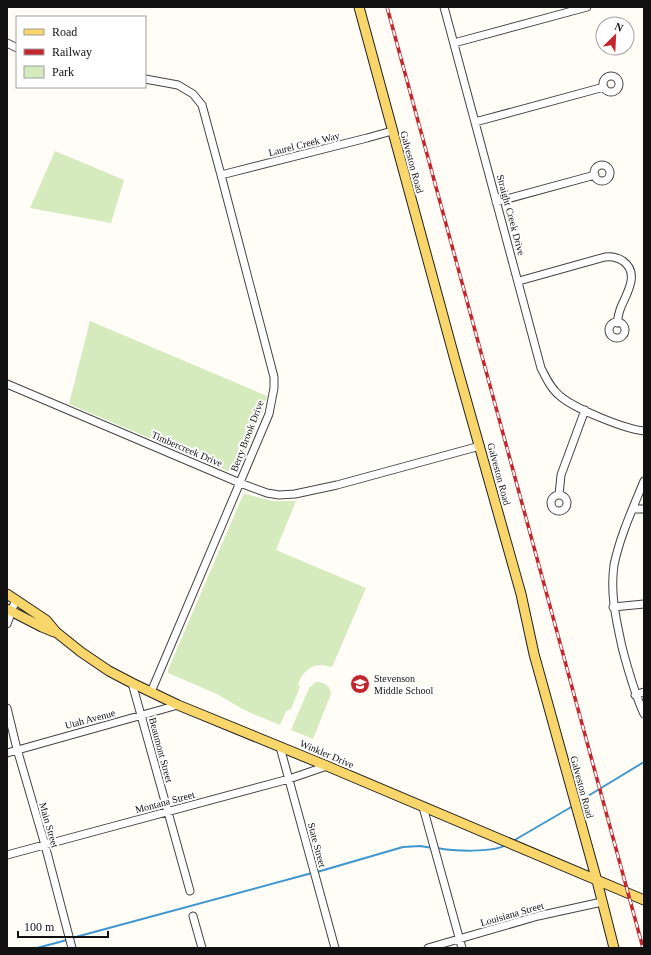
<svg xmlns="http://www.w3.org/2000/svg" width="651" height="955" font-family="'Times New Roman',serif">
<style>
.green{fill:#d5ebbd}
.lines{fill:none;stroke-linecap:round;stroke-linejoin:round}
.stream{stroke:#3f96cf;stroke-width:2}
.minor-casing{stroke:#444;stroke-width:9}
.major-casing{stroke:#222;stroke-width:11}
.minor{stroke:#fff;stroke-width:7}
.major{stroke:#f9d66b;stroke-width:9}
.rail-casing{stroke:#c4262e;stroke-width:3.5}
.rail{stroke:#fff;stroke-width:2;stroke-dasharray:6;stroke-linecap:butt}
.labels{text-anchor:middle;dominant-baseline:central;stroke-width:4;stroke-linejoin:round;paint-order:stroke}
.street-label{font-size:10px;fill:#111;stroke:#fff}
.poi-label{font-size:10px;fill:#111;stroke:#fff;text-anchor:start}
</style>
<rect width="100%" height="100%" fill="#fffdf5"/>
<path class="green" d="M55 151 124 180 111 223 30 208Z
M90 321 267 396 263 411 238 470 235 472H230L69 404Z
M245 494 273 501H296L276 550 366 588 332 667C315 662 306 667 298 683L300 687 291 709 286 711 280 725 244 710 217 694 168 673V670L243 495Z
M316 682C324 682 330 685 331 694L313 739 291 730 309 688Z"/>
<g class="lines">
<path class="stream" d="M578 802 644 762
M513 841 573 806
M437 848C453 851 492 853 506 845
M317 872 403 847 420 846 433 848
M72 938 312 873
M37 948 67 940"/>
<g class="minor-casing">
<path id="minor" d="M444 7 541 368C546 378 551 389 560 396 575 409 625 429 644 431
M7 43 17 48
M454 43 587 7
M603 84a8 8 0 1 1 16 0a8 8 0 1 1-16 0Z
M145 79 178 85 193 94 202 105 221 175 274 377V388L269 414 151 692
M475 122 604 87
M594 173a8 8 0 1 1 16 0a8 8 0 1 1-16 0Z
M221 175 367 138 392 131
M496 202 595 175
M519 281 605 257C612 256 617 257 623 261 640 273 627 293 621 307 619 312 618 317 617 323
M609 330a8 8 0 1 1 16 0a8 8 0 1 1-16 0Z
M7 384 240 483 267 493 279 495 295 494 337 485 480 446
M644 481C633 508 620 536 614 565 610 594 616 619 622 647 628 670 634 692 644 714
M559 495 561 475 585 410
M551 503a8 8 0 1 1 16 0a8 8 0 1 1-16 0Z
M633 509H644
M613 607 644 604
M7 624 16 599
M132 683 190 891
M635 695 644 692
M7 708 17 749 45 845 72 948
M280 747 335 948
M7 753 178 705
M423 807 462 948
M7 855 289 779 327 766
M193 916 202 948
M428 948 538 916 602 902"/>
</g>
<g class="major-casing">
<path id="major" d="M359 7 455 360 521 594 534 654 597 881 614 948
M7 594 46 620 56 632 81 652 109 671 132 683 178 705 327 766 644 900
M7 609 42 627 54 632"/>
</g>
<use href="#minor" class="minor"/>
<use href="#major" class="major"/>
<g class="rail-casing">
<path id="rail" d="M387 7 643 948"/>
</g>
<use href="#rail" class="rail"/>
</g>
<defs>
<g id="school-disc" transform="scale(1)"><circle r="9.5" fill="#c4262e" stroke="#fff"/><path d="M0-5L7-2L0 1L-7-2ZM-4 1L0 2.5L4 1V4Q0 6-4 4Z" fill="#fff"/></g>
</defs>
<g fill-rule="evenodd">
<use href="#school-disc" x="360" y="684"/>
</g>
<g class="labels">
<g class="street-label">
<text transform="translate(304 144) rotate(-14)">Laurel Creek Way</text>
<text transform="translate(412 162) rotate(75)">Galveston Road</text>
<text transform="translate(511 215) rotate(75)">Straight Creek Drive</text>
<text transform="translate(247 436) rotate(-69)">Berry Brook Drive</text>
<text transform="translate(187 449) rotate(23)">Timbercreek Drive</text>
<text transform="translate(499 474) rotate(75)">Galveston Road</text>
<text transform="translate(90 719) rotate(-15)">Utah Avenue</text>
<text transform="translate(161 750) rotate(75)">Beaumont Street</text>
<text transform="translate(327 754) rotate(23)">Winkler Drive</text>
<text transform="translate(582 787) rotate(75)">Galveston Road</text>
<text transform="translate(165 802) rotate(-15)">Montana Street</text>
<text transform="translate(49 825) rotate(74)">Main Street</text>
<text transform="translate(317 845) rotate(75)">State Street</text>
<text transform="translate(512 914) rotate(-16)">Louisiana Street</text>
</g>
<g class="poi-label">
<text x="374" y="678">Stevenson<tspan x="374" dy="12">Middle School</tspan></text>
</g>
</g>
<rect width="651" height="955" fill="none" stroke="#111111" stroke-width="16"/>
<rect x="16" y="16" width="130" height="72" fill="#ffffff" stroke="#a0a0a0"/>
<rect x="24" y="29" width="20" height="6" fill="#f9d66b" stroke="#a0a0a0"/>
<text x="52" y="36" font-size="12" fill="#111111">Road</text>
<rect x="24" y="49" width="20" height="6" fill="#c4262e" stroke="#a0a0a0"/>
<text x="52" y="56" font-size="12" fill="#111111">Railway</text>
<rect x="24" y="66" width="20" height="12" fill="#d5ebbd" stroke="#a0a0a0"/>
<text x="52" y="76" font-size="12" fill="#111111">Park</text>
<g transform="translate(615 36) rotate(24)"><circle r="19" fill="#ffffff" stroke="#a0a0a0"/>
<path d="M0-3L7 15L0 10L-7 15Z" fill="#c4262e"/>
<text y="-6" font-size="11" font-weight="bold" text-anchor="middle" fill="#111111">N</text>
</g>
<path d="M18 931v6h90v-6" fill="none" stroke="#111111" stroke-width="2"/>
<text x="24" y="931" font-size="12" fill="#111111" stroke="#ffffff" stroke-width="3" paint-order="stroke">100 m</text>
</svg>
